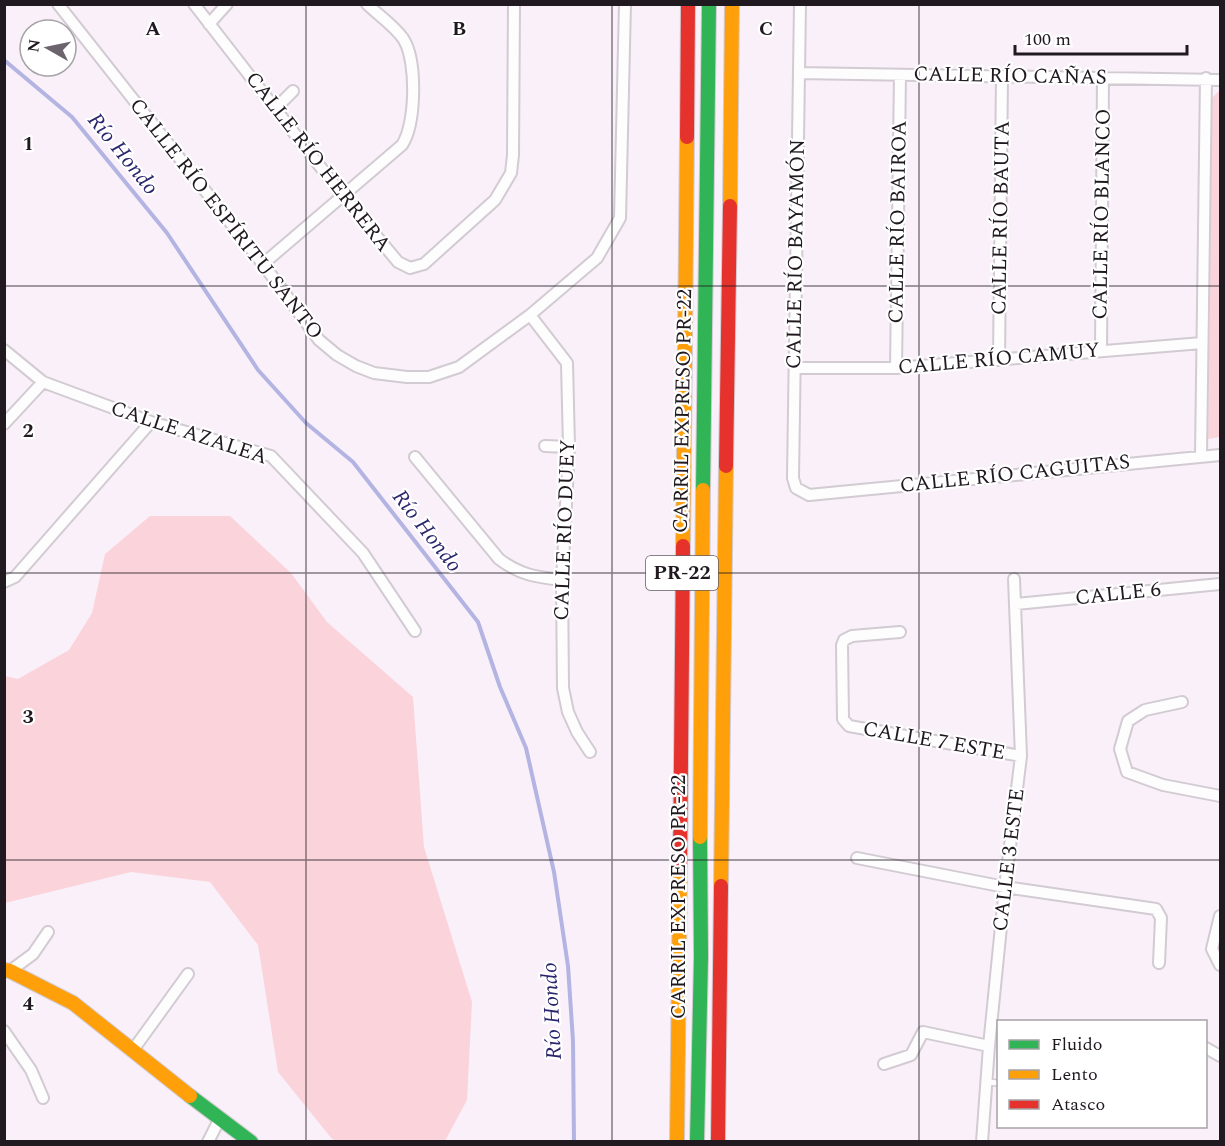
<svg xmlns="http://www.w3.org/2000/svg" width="1225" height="1146" font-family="Spectral,serif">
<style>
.green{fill:#fbd4db}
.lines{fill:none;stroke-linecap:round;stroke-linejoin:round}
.stream{stroke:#b4b4e3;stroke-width:4}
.lane-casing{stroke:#d2cbd2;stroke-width:8}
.street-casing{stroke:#d2cbd2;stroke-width:14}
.fast-casing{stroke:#d2cbd2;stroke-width:16}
.slow-casing{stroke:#d2cbd2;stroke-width:16}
.jam-casing{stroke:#d2cbd2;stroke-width:16}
.lane{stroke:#fefdfe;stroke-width:5}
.street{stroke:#fefdfe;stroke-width:10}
.fast{stroke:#30b455;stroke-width:14}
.slow{stroke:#ff9f0a;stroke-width:14}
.jam{stroke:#e5322d;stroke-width:14}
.grid{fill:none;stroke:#201920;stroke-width:1.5;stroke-opacity:0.55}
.labels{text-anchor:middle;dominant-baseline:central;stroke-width:4.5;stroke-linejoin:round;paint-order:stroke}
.shield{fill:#fff;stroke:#635e63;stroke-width:1.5}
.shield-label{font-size:20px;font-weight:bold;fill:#201920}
.street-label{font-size:21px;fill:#201920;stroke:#fff}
.water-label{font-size:22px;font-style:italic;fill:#2a266d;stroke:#fff}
.grid-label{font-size:20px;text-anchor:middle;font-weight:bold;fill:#201920;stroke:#fff;stroke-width:4.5;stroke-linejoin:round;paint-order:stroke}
</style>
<rect width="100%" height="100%" fill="#f9f0f9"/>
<path class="green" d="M1220 90V437L1208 439 1212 98Z
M150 516H230L291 573 327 622 413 697 424 847 472 1002 467 1100 445 1141 339 1142 332 1139 278 1072 258 945 210 882 131 872 5 903V676L18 679 69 650 92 613 105 554Z"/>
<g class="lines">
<path class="stream" d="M4 60 72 117 167 233 258 370 306 423 353 462 478 622 500 687 526 748 554 872 568 966 573 1041 574 1142"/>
<g class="lane-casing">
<path id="lane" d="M987 1082 998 1083"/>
</g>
<g class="street-casing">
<path id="street" d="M58 4 263 264 319 340 337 355 356 366 374 373 407 377H429L459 367 530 315 597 258 620 218 625 4
M194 4 343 196 398 262 410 268 424 264 495 200 511 173 513 155 514 4
M800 4 793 478 796 488 809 495 1220 455
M209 24 227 4
M799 73 1220 80
M276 108 293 91
M263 264 402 145C416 124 417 62 404 40 396 27 378 15 367 4
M530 315 567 363 569 447 562 580 563 688 568 712 577 732 590 752
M4 350 43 382 151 422 271 456 363 553 415 631
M1101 351 1103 77
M999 360 1002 76
M795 368H896L1202 343
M896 368 900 75
M4 424 43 382
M545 446 569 447
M1201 456 1206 78
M415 457 499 559C520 575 536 577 562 580
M4 582 15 577 151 422
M1016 604 1220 584
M900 632 852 636 844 640 842 645 843 719 849 726 1021 756
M1182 702 1145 710 1128 721 1120 749 1127 772 1163 785 1220 796
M857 858 1005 887 1156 909 1161 918 1159 963
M1220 916 1212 949 1220 965
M10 971 33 954 48 932
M4 1031 31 1070 43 1098
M1206 1048 1220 1056
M133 1050 188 974
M884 1064 911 1055 923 1032 989 1046
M208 1142 219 1120
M982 1142 989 1046 1005 887 1021 756 1014 579"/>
</g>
<g class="fast-casing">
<path id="fast" d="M703 490 709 4
M190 1096 251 1142
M697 1142 701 957 700 837"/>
</g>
<g class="slow-casing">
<path id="slow" d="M730 206 732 4
M683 546 687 137
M700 837 703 490
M721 886 726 466
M4 970 10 971 73 1003 190 1096
M677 1142 680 867"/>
</g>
<g class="jam-casing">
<path id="jam" d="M687 137 688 4
M726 466 730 206
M680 867 683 546
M718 1142 721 886"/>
</g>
<use href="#lane" class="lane"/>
<use href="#street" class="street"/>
<use href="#fast" class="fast"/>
<use href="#slow" class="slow"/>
<use href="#jam" class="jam"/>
</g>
<path class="grid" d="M306 4V1142M612 4V1142M919 4V1142M4 286H1220M4 573H1220M4 860H1220"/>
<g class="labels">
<rect class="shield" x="646" y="556" width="72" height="34" rx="4.5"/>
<g class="shield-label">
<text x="682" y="573">PR-22</text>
</g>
<g class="street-label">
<text transform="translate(1010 76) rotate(1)">CALLE RÍO CAÑAS</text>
<text transform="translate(318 162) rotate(52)">CALLE RÍO HERRERA</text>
<text transform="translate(1102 214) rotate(-89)">CALLE RÍO BLANCO</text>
<text transform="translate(1001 218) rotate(-89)">CALLE RÍO BAUTA</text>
<text transform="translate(226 219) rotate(52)">CALLE RÍO ESPÍRITU SANTO</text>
<text transform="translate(898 222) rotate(-89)">CALLE RÍO BAIROA</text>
<text transform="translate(796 254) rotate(-89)">CALLE RÍO BAYAMÓN</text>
<text transform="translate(999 359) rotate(-5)">CALLE RÍO CAMUY</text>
<text transform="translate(683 411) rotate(-89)">CARRIL EXPRESO PR-22</text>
<text transform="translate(189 433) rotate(18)">CALLE AZALEA</text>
<text transform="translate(1015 474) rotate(-6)">CALLE RÍO CAGUITAS</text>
<text transform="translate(565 530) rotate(-88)">CALLE RÍO DUEY</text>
<text transform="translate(1118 594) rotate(-6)">CALLE 6</text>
<text transform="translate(934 741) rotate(10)">CALLE 7 ESTE</text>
<text transform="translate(1009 860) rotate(-83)">CALLE 3 ESTE</text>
<text transform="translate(679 897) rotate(-90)">CARRIL EXPRESO PR-22</text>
</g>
<g class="water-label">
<text transform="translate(123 154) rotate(51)">Río Hondo</text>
<text transform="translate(427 531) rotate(52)">Río Hondo</text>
<text transform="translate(552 1011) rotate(-93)">Río Hondo</text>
</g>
</g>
<g class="grid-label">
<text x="153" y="35">A</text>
<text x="459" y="35">B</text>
<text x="766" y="35">C</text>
<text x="28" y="150">1</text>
<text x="28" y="437">2</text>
<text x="28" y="723">3</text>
<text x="28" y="1010">4</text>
</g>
<rect width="1225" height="1146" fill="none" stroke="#201920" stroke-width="12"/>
<rect x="997" y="1020" width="210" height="108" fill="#ffffff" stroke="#a6a3a6" stroke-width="1.5"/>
<rect x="1009" y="1040" width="30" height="9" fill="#30b455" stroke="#a6a3a6" stroke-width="1.5"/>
<text x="1051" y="1050" font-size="18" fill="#201920">Fluido</text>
<rect x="1009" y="1070" width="30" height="9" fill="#ff9f0a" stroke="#a6a3a6" stroke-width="1.5"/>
<text x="1051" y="1080" font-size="18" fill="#201920">Lento</text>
<rect x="1009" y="1100" width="30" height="9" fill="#e5322d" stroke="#a6a3a6" stroke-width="1.5"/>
<text x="1051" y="1110" font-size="18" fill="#201920">Atasco</text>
<g transform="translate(48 48) rotate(279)"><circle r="28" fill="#ffffff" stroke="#a6a3a6" stroke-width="1.5"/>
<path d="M0-4.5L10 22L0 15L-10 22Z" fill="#6c646c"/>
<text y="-9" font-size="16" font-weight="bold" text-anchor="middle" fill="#201920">N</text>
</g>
<path d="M1015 45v9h172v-9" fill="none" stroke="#201920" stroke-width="3"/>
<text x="1024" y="45" font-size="18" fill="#201920" stroke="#ffffff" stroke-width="4.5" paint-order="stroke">100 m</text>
</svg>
